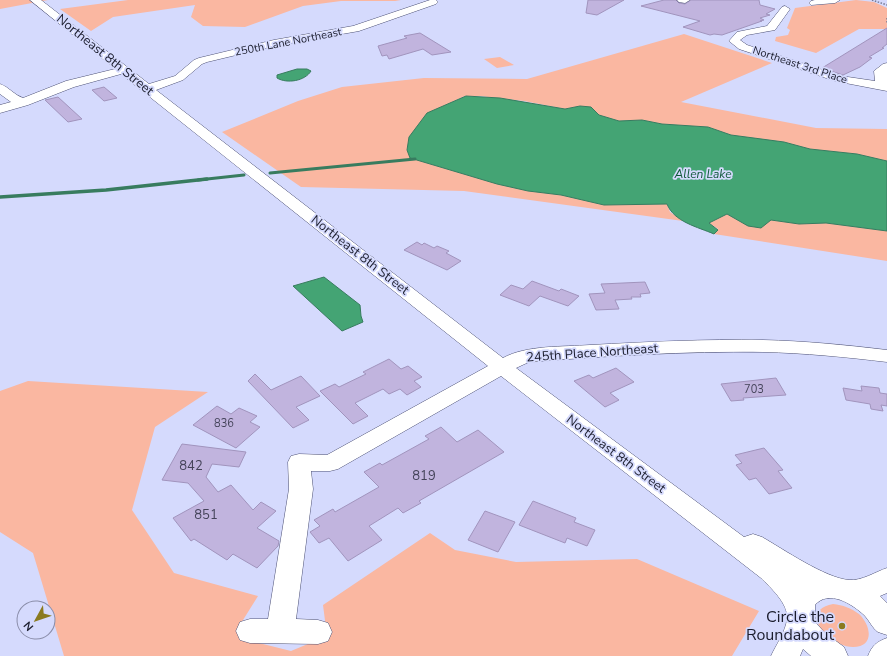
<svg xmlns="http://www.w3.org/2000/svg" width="887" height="656" font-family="'Nunito Sans',sans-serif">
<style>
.green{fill:#fab7a1}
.water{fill:#44a474;stroke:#387c5f}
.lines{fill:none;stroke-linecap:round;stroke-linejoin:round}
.stream-far1{stroke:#387c5f;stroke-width:3}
.stream{stroke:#387c5f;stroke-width:3.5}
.building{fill:#c1b4de;stroke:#a194bd}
.minor-casing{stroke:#4d5175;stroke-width:1}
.path{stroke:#757992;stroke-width:1.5;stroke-dasharray:1.5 1.5;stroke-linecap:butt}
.minor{fill:#fff;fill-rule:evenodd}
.poi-dot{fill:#8a7a1f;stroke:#d5dafd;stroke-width:1.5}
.labels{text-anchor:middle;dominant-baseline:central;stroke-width:3.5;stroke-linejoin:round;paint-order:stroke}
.far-street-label{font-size:11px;fill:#1b1d2d;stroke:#d5dafd}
.number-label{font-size:11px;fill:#444359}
.far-water-label{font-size:12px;font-style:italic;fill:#105939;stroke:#d5dafd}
.street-label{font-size:13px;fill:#1b1d2d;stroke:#d5dafd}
.near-number-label{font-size:13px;fill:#444359}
.near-poi-label{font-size:16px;fill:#1b1d2d;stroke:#d5dafd;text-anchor:end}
</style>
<rect width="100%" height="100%" fill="#d5dafd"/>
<path class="green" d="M0 0H48L0 9Z
M128 0H401L395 1H341L303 6 245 27 203 26 191 17 195 5 113 17 91 31 60 9Z
M856 0 874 2 887 8V29H859L816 53 775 41 776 37 788 35 790 30 787 28 795 8Z
M684 34 772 63 681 102 816 128 887 129V161L857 154 810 149 784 142 731 135 708 127 662 124 642 120 619 121 599 115 580 106 565 109 524 101 480 96H465L452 102 410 158 497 184 528 191 561 195 604 205 667 204 670 212 683 221 464 191 301 187 222 132 298 101 342 87 424 78 527 79Z
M500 57 514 65 497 68 484 59Z
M727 214 748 226 771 220 799 224 826 223 887 231V261L714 234 718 229 709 223Z
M28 381 208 392 155 427 132 510 174 573 258 596 238 628 243 639 291 651 327 636 323 605 430 533 455 550 516 562 637 559 759 611 732 656H64L33 553 0 532V391Z
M833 604C843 605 851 608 859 614 871 625 875 647 853 647 828 646 797 611 833 604Z"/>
<path class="water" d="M297 69H307L311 71C305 81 287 84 277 78V75Z
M466 96 500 98 565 109 580 106 591 107 599 115 619 121 642 120 662 124 708 127 731 135 784 142 810 149 857 154 887 161V231L826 223 799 224 771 220 761 228 748 226 727 214 709 223 718 230 714 234C698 227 674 222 667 204L604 205 561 195 528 191 497 184 410 158 407 150 409 137 427 113Z
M324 277 360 305 361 316 363 322 342 331 293 286Z"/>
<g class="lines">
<path class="stream-far1" d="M270 173 415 159
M198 180 244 175"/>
<path class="stream" d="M0 197 106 190 207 179"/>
</g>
<path class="building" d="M588 0H624L597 15 586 13Z
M664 0H676L679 3 685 4 691 0H759L760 5 775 9 766 14 770 15 760 18 764 20 760 21H762L722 35 714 34 710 35 683 27 700 21 641 6Z
M887 28V44L882 48H884L869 57 872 58 860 67 843 75 822 68Z
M420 33 451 52 432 55 423 49 389 59 387 55 382 56 378 46 407 38 404 36Z
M104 87 117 98 104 101 92 90Z
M58 97 82 119 68 122 45 100Z
M417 242 422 245 424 243 434 248 437 246 449 251 446 253 461 261 447 270 404 250Z
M532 281 559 291 561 289 579 296 568 306 540 296 529 306 500 295 511 285 523 289Z
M645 282 650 293 640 294 641 297H631L632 299 615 300 619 309 596 310 589 294 605 293 601 284Z
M389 359 401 369 408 366 422 377 414 381 421 387 407 395 400 389 389 394 383 389 355 403 368 416 353 424 320 391 335 384 339 387 366 374 363 372Z
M616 368 634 382 610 393 619 400 605 407 574 381 589 375 593 378Z
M255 374 271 390 301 376 320 396 296 407 309 420 293 428 248 381Z
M776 378 786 395 743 398 744 400 731 401 721 384Z
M861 386 879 388 880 393 887 394V406L881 405 883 411 871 409 870 404 846 400 843 388 862 391Z
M217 406 231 414 239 408 257 416 250 422 260 427 236 448 193 425Z
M441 427 457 442 478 430 504 452 419 501 421 503 403 513 398 508 369 526 382 540 348 561 329 538 319 543 310 532 320 526 314 520 333 509 335 512 379 487 364 472 380 463 382 465 429 439 425 436Z
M182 444 246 452 239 467 212 464 206 477 218 492 231 485 253 510 261 502 276 511 257 528 279 541 278 546 257 568 233 554 227 560 194 539 191 541 173 518 204 501 188 483 162 480Z
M764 448 783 470 778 471 792 488 769 494 756 478 749 480 736 465 742 463 735 455Z
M533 501 576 518 574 522 595 530 587 546 567 538 565 543 519 525Z
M485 511 515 522 498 552 468 540Z"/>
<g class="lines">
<g class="minor-casing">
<path id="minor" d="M30 0H41L149 84 175 76 194 60 199 58 274 40 353 26 430 0H436L438 2 436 4 359 31 274 46 207 62 202 64 183 80 156 90 503 358C526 345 564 347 590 345 647 342 705 339 763 340 804 341 846 345 887 350V362C846 357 804 353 763 352 685 351 607 356 529 362L516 368 744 537 753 534 762 537C783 549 825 578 849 580 862 581 875 572 887 568V593L880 596 887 603V635C884 634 881 633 878 632 873 629 869 620 864 615 852 604 829 589 815 605V622L825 633 844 647 848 656H811L803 649 800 656H771C776 645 786 631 787 619 789 604 770 587 761 578L501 376 338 469 330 471H311L313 489 296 619 318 620 328 623 332 632 328 641 318 644 250 643 240 640 236 631 240 622 250 619H268L289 489 288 462 291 456 299 454 327 455 488 366 121 74 74 87 28 105 0 113V105L11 102 0 94V84C9 87 14 95 23 98L66 81 115 69Z
M677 0H690L685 3 679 2Z
M815 0H840L835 3 811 5 809 3 811 1Z
M785 6 790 9 775 30 747 35 740 40 747 45 841 76 875 81 874 71 883 64 887 63V91L835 81 739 49 729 41 737 32 767 26 782 7Z
M887 638V656H868C872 646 876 642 887 638Z"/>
</g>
<path class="path" d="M872 0 887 5
M887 18V23"/>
<use href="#minor" class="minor"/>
</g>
<circle class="poi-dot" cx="842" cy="626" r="4"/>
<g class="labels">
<g class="far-street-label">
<text transform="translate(288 42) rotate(-11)">250th Lane Northeast</text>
<text transform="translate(800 65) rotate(18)">Northeast 3rd Place</text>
</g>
<g class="number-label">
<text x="754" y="389">703</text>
<text x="224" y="423">836</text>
</g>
<g class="far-water-label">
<text x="703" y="174">Allen Lake</text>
</g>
<g class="street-label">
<text transform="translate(105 55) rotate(39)">Northeast 8th Street</text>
<text transform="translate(360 255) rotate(38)">Northeast 8th Street</text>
<text transform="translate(592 353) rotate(-4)">245th Place Northeast</text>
<text transform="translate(616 454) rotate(37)">Northeast 8th Street</text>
</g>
<g class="near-number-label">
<text x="191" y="466">842</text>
<text x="424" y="476">819</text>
<text x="206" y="515">851</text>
</g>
<g class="near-poi-label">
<text x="834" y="617">Circle the<tspan x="834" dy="18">Roundabout</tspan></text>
</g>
</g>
<g transform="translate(36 620) rotate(230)"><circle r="19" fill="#d5dafd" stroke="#8b8eaa"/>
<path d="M0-3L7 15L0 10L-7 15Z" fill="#8a7a1f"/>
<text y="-6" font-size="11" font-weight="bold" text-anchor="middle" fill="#1b1d2d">N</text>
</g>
</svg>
